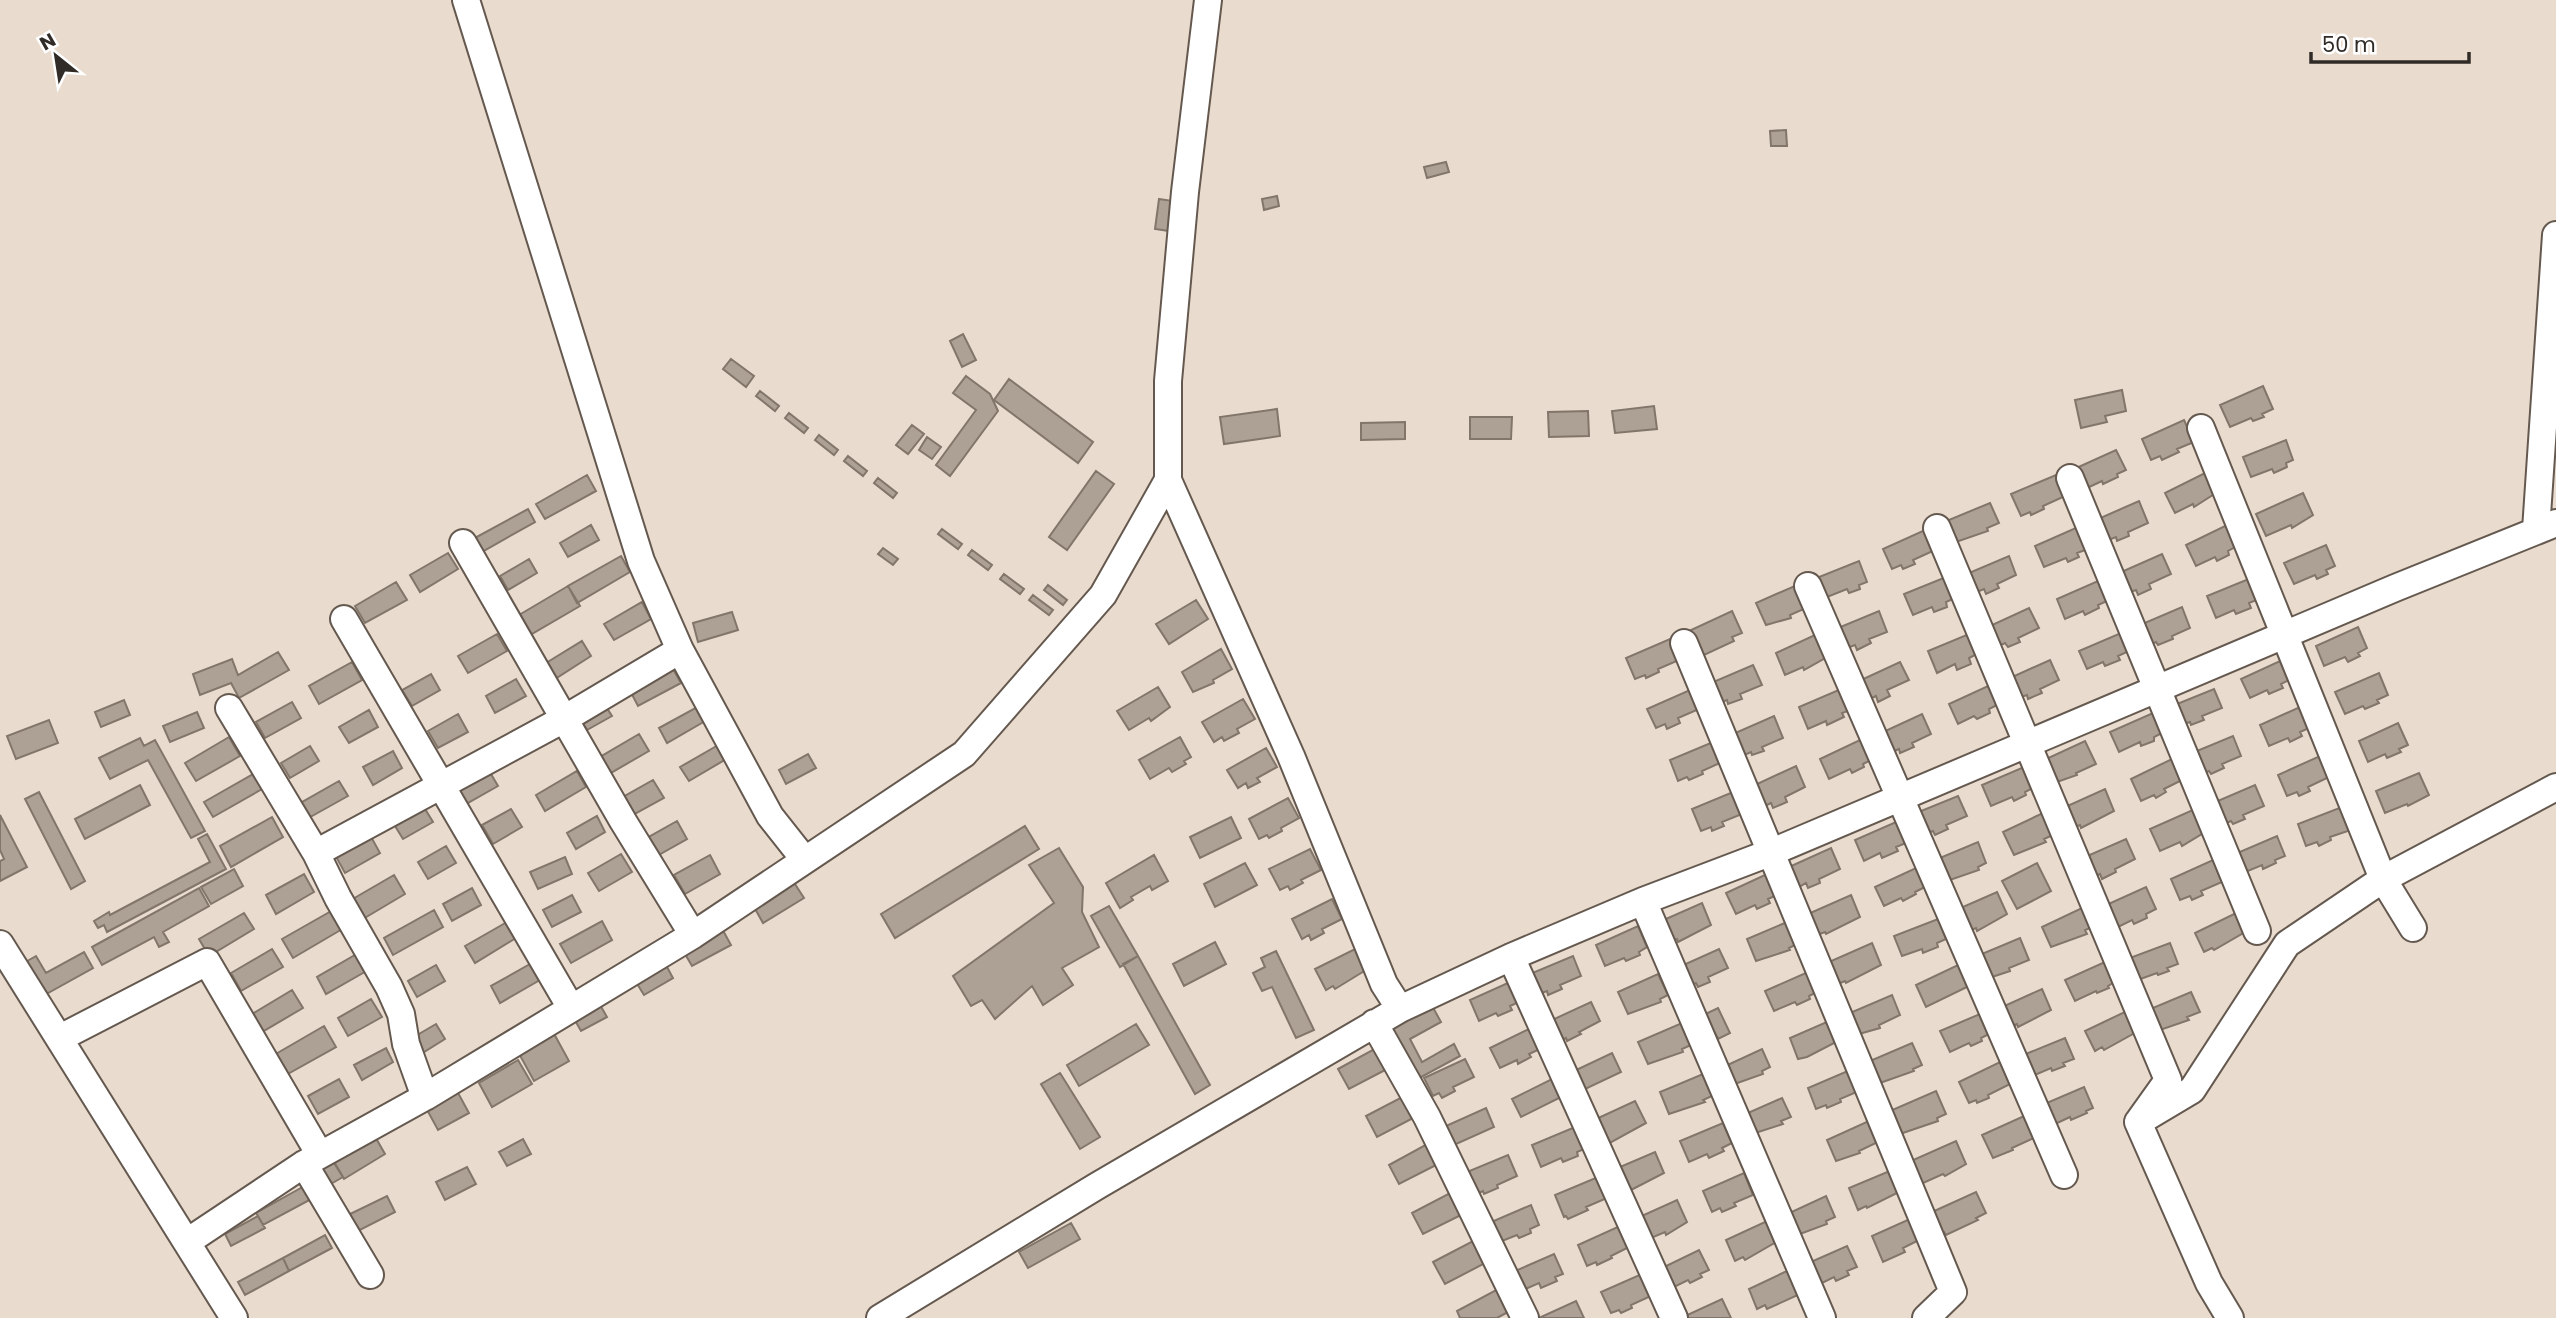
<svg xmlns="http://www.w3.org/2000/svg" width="2556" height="1318" font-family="Poppins,sans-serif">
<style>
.building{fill:#ada094;stroke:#82756a;stroke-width:2}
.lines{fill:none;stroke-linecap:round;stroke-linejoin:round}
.minor-casing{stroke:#65594f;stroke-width:30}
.minor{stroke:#fff;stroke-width:26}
</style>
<rect width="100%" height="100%" fill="#e9dccf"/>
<path class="building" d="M1786 130 1787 146H1771L1770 131Z
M1446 162 1449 172 1427 178 1424 167Z
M1277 196 1279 206 1264 210 1262 199Z
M1159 199 1173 201 1169 231 1155 229Z
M963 334 976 360 962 367 950 341Z
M731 359 754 376 746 387 723 369Z
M966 376 990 394 998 411 950 476 936 465 976 410 953 393Z
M1009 379 1093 442 1078 463 994 400Z
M2263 386 2273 409 2262 414 2264 417 2253 421 2251 418 2230 427 2220 405Z
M2122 390 2126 411 2105 416 2107 422 2081 428 2075 400Z
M760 391 779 406 775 411 756 396Z
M1654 406 1657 429 1615 433 1612 411Z
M1277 409 1280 436 1224 444 1220 417Z
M1588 411 1589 436 1549 437 1548 412Z
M789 413 808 428 804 433 785 418Z
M1470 417H1512L1511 439H1470Z
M2184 420 2194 442 2177 449 2179 452 2162 460 2160 456 2151 460 2142 439Z
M1405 422V439L1361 440V423Z
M912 425 924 434 908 454 896 445Z
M819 435 838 450 834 455 815 440Z
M927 437 941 447 932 459 919 450Z
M2286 440 2293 460 2286 463 2287 467 2274 473 2272 469 2251 477 2243 457Z
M2116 450 2126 470 2117 474 2118 477 2103 484 2102 481 2083 490 2074 469Z
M848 456 867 471 863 476 844 461Z
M1096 471 1114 484 1067 550 1049 537Z
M2205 473 2216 493 2194 507 2193 504 2175 513 2165 493Z
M587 475 596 491 545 519 536 504Z
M2056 475 2065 496 2043 506 2044 509 2031 515 2030 512 2021 516 2011 494Z
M878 478 897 493 893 498 874 483Z
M2303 493 2313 515 2292 528 2291 525 2266 536 2256 514Z
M2139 501 2148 523 2128 532 2129 536 2117 541 2116 537 2106 541 2096 520Z
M1990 503 1999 523 1987 528 1988 531 1953 543 1944 522Z
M528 509 535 522 480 553 473 539Z
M591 525 599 540 568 557 560 543Z
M2227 525 2237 546 2228 551 2229 555 2217 561 2215 557 2196 566 2186 545Z
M2078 527 2088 549 2077 553 2079 557 2068 562 2066 558 2044 567 2035 546Z
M942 529 962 544 958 549 938 534Z
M1925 530 1935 550 1913 560 1915 564 1903 569 1901 565 1892 569 1883 549Z
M2326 545 2335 566 2326 570 2328 574 2317 579 2315 575 2294 584 2284 563Z
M883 548 898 559 893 565 878 554Z
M972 550 992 565 988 570 968 555Z
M448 553 458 569 420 592 410 575Z
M2162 554 2171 574 2149 584 2151 589 2138 595 2136 590 2127 593 2119 573Z
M621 556 630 572 577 603 568 586Z
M2009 556 2016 575 1997 584 1999 588 1986 594 1984 589 1977 592 1969 573Z
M529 559 537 573 508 590 500 576Z
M1859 561 1867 582 1859 585 1860 589 1849 593 1847 589 1822 599 1814 579Z
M1004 574 1024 589 1020 594 1000 579Z
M1946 577 1955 598 1946 602 1947 607 1934 612 1932 607 1913 615 1904 594Z
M2251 578 2259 599 2249 603 2251 608 2236 614 2234 610 2216 618 2207 596Z
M2098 581 2107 601 2098 605 2099 608 2085 615 2083 611 2065 619 2057 599Z
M396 582 407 600 365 623 355 606Z
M1048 585 1067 600 1063 605 1044 590Z
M1797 585 1806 608 1790 615 1791 618 1766 625 1756 603Z
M568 586 580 606 530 635 519 615Z
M1033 595 1053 610 1049 615 1029 600Z
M1196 600 1208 619 1169 644 1156 624Z
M642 602 651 619 614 640 604 624Z
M2182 607 2190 628 2172 636 2173 639 2158 645 2156 642 2149 645 2140 625Z
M2029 608 2039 628 2018 638 2020 642 2008 647 2005 643 1999 646 1990 626Z
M1732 611 1742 633 1732 637 1734 641 1704 655 1702 651 1699 653 1689 631Z
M1879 611 1887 632 1869 639 1871 643 1857 650 1855 645 1847 648 1838 628Z
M732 612 738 630 698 642 693 623Z
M2358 627 2367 648 2358 653 2360 656 2348 662 2345 657 2324 666 2316 646Z
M2121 633 2129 651 2118 656 2120 660 2105 666 2103 662 2087 669 2079 651Z
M497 634 507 651 468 673 458 656Z
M1817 634 1827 657 1804 670 1803 667 1785 675 1776 653Z
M1969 634 1977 654 1969 658 1971 664 1957 670 1955 664 1937 673 1928 651Z
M1670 639 1679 660 1658 669 1659 672 1646 678 1645 675 1635 679 1626 658Z
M582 641 591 656 555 679 546 663Z
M1221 649 1232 669 1213 680 1214 683 1193 692 1182 672Z
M278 652 289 670 239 698 231 683 200 695 193 674 232 659 238 675Z
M2050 660 2059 680 2040 689 2042 693 2028 699 2027 695 2018 698 2010 678Z
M2280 661 2289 680 2281 684 2283 688 2269 694 2267 690 2250 698 2241 679Z
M352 662 362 680 319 704 309 686Z
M669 662 681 683 638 706 627 685Z
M1900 662 1909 680 1887 690 1890 696 1878 702 1876 696 1868 700 1859 681Z
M1753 665 1762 685 1740 694 1742 699 1728 704 1727 700 1719 703 1711 683Z
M2379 673 2388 695 2377 700 2379 703 2365 709 2363 706 2345 714 2335 692Z
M431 674 440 690 412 706 402 690Z
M516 679 526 696 495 713 486 696Z
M1988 686 1997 705 1989 709 1990 713 1977 719 1974 716 1958 724 1949 704Z
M1158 687 1170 707 1151 721 1149 718 1129 730 1117 711Z
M1841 689 1851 710 1842 713 1844 717 1827 725 1826 721 1808 729 1799 707Z
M2214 689 2222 708 2202 716 2204 720 2191 725 2190 722 2180 725 2172 706Z
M1690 690 1699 709 1678 718 1680 723 1667 729 1665 724 1656 728 1647 709Z
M1243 699 1255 719 1237 729 1239 733 1224 741 1222 737 1214 742 1202 722Z
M124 700 130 715 101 727 95 712Z
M292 702 301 718 265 738 256 722Z
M603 702 612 716 587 730 578 716Z
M699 706 707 720 667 743 659 728Z
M2300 707 2309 728 2300 732 2302 736 2290 742 2288 738 2269 746 2260 725Z
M369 710 378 727 349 743 339 727Z
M197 712 204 728 170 742 163 726Z
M2153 713 2162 733 2154 737V741L2141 746 2140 742 2119 752 2110 732Z
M458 714 468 732 438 748 428 731Z
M1922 714 1931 734 1912 743 1914 747 1900 753 1899 749 1890 753 1881 733Z
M1774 716 1783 738 1762 747 1764 751 1752 755 1751 752 1742 756 1733 734Z
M49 720 58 743 16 759 7 736Z
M2398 723 2408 745 2399 749 2401 752 2387 758 2385 754 2368 762 2359 741Z
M639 734 649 751 609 774 600 757Z
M2233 736 2241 756 2222 764 2224 768 2211 774 2209 771 2201 774 2192 753Z
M229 737 240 756 196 781 185 763Z
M1180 737 1191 757 1184 761 1186 764 1172 772 1169 768 1150 779 1139 760Z
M140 738 144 746 155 740 205 831 191 838 148 760 110 779 99 758Z
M1862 739 1871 760 1863 764 1864 767 1852 773 1850 769 1829 779 1820 759Z
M2085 741 2096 764 2076 773 2077 775 2054 783 2044 760Z
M1713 742 1722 762 1702 771 1703 774 1689 780 1687 777 1678 781 1670 760Z
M720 744 728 758 689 781 680 767Z
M310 746 319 761 290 778 281 763Z
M1266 748 1277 767 1257 778 1260 782 1248 788 1246 783 1238 788 1227 770Z
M393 751 402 768 373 785 363 767Z
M808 754 816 768 786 784 779 770Z
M2320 756 2329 777 2308 787 2310 791 2299 796 2297 792 2287 796 2278 775Z
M2172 759 2182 780 2164 789 2166 792 2156 798 2154 795 2141 801 2131 779Z
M1796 766 1805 787 1785 797 1787 802 1773 808 1771 803 1765 806 1755 785Z
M2024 767 2033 788 2025 792 2026 795 2014 801 2012 797 1991 806 1982 785Z
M262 769 271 784 213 817 204 802Z
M488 769 498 786 466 804 457 786Z
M577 771 586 787 545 811 536 795Z
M2419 773 2429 795 2408 806 2407 804 2385 813 2376 791Z
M653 780 664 798 633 815 623 797Z
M339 781 348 796 305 820 297 805Z
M140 785 150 805 85 839 75 819Z
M2255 785 2264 806 2243 815 2245 819 2233 824 2231 821 2222 825 2213 803Z
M2105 789 2114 811 2081 828 2080 825 2072 828 2063 808Z
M39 792 85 881 71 889 25 799Z
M1733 792 1742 814 1722 822 1724 826 1712 831 1711 827 1701 831 1692 809Z
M1958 796 1967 816 1946 825 1948 829 1935 835 1933 831 1925 834 1916 813Z
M1288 798 1299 818 1281 828 1282 831 1269 838 1267 835 1259 839 1249 819Z
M422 804 433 822 403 839 392 821Z
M2342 807 2351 830 2330 837 2331 840 2319 846 2317 842 2306 846 2298 824Z
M511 809 522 827 493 844 482 825Z
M2195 809 2205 832 2182 846 2180 842 2160 851 2150 829Z
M2043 813 2053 835 2044 839 2046 842 2014 855 2003 832Z
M0 815 27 867 0 881V861L4 859 0 850Z
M597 816 605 832 576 849 567 833Z
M272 817 283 837 231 867 220 846Z
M1231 817 1241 838 1200 858 1190 837Z
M677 821 687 839 657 856 647 838Z
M1896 822 1906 843 1896 847 1898 851 1882 858 1880 853 1864 861 1855 840Z
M1025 826 1039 849 895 938 881 914Z
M207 834 226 869 107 932 104 925 98 928 94 921 109 912 110 915 210 862 198 839Z
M370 835 380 853 345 873 335 855Z
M2277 836 2285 856 2275 860 2276 863 2263 869 2262 865 2243 873 2235 854Z
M2126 839 2135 859 2115 869 2116 872 2102 879 2100 874 2094 877 2085 857Z
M1978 842 1986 863 1978 867 1979 870 1944 882 1935 860Z
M446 846 456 863 428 879 418 862Z
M1059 848 1083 887 1082 912 1099 947 1062 968 1073 985 1043 1005 1032 986 995 1019 982 1000 971 1006 953 976 1054 903 1029 865Z
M1831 848 1840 869 1819 879 1820 883 1808 888 1806 883 1799 887 1789 867Z
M1310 849 1321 870 1301 880 1303 883 1290 890 1288 886 1280 890 1269 869Z
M621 854 632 872 599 891 588 873Z
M710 855 720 874 685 894 674 875Z
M1154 855 1168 881 1152 890 1150 886 1131 897 1133 900 1120 908 1106 883Z
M565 857 572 874 538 889 530 872Z
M2213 860 2222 882 2201 891 2203 895 2192 900 2190 896 2180 900 2171 879Z
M1245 863 1257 885 1215 907 1204 884Z
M2037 863 2051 891 2017 909 2002 881Z
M1916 868 1925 887 1915 892 1916 894 1903 901 1901 898 1884 906 1875 887Z
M234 869 243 886 211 904 201 887Z
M304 874 314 892 276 914 266 895Z
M1767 874 1777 895 1768 899 1770 903 1757 909 1755 905 1736 914 1726 893Z
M394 875 405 894 363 919 351 900Z
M793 881 804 898 763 923 753 905Z
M2146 887 2156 909 2146 914 2147 918 2134 924 2132 920 2114 929 2104 906Z
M199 888 209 906 163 932 169 942 159 947 154 937 102 965 92 947Z
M472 888 481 905 452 921 443 904Z
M1997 892 2007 914 1977 931 1976 928 1966 932 1956 910Z
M572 895 581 912 552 927 543 910Z
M1851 895 1860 917 1826 934 1825 932 1817 935 1808 914Z
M1332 899 1342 919 1322 929 1324 933 1311 940 1309 935 1302 939 1292 919Z
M1702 903 1711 925 1678 942 1677 939 1668 942 1659 922Z
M1109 906 1138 956 1120 967 1091 916Z
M2084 907 2093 927 2085 930 2087 934 2051 947 2042 927Z
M333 910 344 928 293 958 282 939Z
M434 910 443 927 393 955 384 938Z
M244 913 254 929 209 956 199 939Z
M2236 913 2245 932 2214 950 2212 948 2204 952 2195 933Z
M1938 919 1946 939 1937 943 1938 947 1923 953 1922 949 1902 956 1894 936Z
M602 921 612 940 571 963 560 944Z
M507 922 516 938 475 963 465 946Z
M1787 922 1797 944 1789 948 1790 950 1756 961 1747 939Z
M720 925 731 945 692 966 681 947Z
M1638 926 1647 947 1639 952 1640 955 1626 961 1624 958 1605 966 1596 945Z
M2020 938 2029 960 2009 968 2010 971 1986 979 1977 956Z
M1215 942 1226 964 1184 986 1173 964Z
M1872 943 1881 965 1846 983 1845 981 1838 984 1829 962Z
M2170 943 2178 964 2167 968 2169 971 2158 975 2157 973 2135 981 2127 959Z
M272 949 283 967 241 991 231 973Z
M1355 949 1366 970 1335 989 1333 986 1326 990 1315 969Z
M1719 949 1728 968 1708 977 1710 982 1698 987 1696 983 1688 987 1679 967Z
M1276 951 1314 1030 1296 1038 1272 987 1262 991 1253 973 1265 967 1261 958Z
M84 952 93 968 41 997 22 964 36 956 46 973Z
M360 952 370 969 326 994 317 977Z
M1138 956 1210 1085 1195 1094 1123 964Z
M1573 956 1581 976 1560 985 1562 989 1548 995 1547 991 1539 994 1530 974Z
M2107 961 2116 981 2108 986 2109 988 2097 993 2096 991 2075 1001 2065 980Z
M530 964 540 980 500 1003 491 986Z
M436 965 445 981 417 997 408 981Z
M666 965 673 978 644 995 636 982Z
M1958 965 1969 986 1926 1007 1916 985Z
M1808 972 1817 992 1809 996 1810 999 1797 1005 1795 1002 1774 1011 1765 991Z
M1658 974 1668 995 1660 999 1661 1002 1628 1014 1618 992Z
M1510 982 1521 1001 1510 1006 1512 1010 1498 1016 1496 1013 1479 1021 1470 1000Z
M2042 989 2051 1010 2018 1027 2017 1024 2009 1028 2000 1008Z
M292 990 303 1008 262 1032 252 1014Z
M2191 992 2200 1012 2187 1017 2189 1020 2157 1031 2148 1010Z
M1892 995 1900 1015 1879 1025 1880 1028 1859 1034 1850 1013Z
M371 999 382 1017 348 1036 338 1018Z
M1591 1002 1600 1021 1579 1032 1581 1034 1567 1041 1566 1038 1560 1041 1550 1021Z
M599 1003 607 1017 581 1031 573 1017Z
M1431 1004 1441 1022 1410 1039 1422 1062 1454 1044 1460 1056 1414 1081 1385 1029Z
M1718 1008 1730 1033 1718 1039 1715 1033 1708 1036 1699 1017Z
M2131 1009 2140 1030 2104 1050 2102 1047 2095 1051 2085 1031Z
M1980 1014 1989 1034 1981 1038 1982 1041 1971 1046 1969 1043 1950 1052 1940 1031Z
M1829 1021 1838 1041 1807 1057 1798 1059 1790 1038Z
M1682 1023 1691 1045 1682 1049 1683 1052 1648 1064 1638 1042Z
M436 1024 445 1039 416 1057 407 1041Z
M1136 1024 1149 1045 1079 1086 1067 1065Z
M324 1026 336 1047 286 1075 274 1055Z
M1531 1028 1540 1049 1529 1054 1531 1057 1518 1064 1517 1060 1500 1068 1490 1048Z
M552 1030 569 1061 534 1081 517 1050Z
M2065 1038 2074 1059 2063 1063 2065 1066 2052 1071 2051 1068 2030 1077 2021 1056Z
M1912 1043 1922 1065 1913 1069 1914 1071 1880 1083 1870 1061Z
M1378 1047 1389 1068 1349 1089 1338 1069Z
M386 1048 393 1062 362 1080 354 1065Z
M1762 1049 1770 1067 1762 1071 1763 1074 1729 1086 1721 1068Z
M1612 1053 1621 1072 1581 1091 1572 1072Z
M1465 1059 1474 1077 1453 1087 1455 1091 1442 1098 1439 1093 1433 1096 1424 1078Z
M518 1060 532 1084 492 1107 479 1083Z
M2000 1062 2010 1084 1988 1095 1989 1098 1977 1103 1976 1100 1969 1103 1959 1082Z
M1850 1070 1859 1091 1840 1099 1841 1102 1827 1108 1826 1105 1816 1109 1808 1088Z
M1060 1073 1100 1137 1080 1149 1041 1084Z
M1703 1074 1712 1096 1703 1100 1705 1102 1669 1114 1660 1092Z
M339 1079 349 1097 318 1114 308 1096Z
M1552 1079 1561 1097 1521 1117 1512 1099Z
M2084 1087 2093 1108 2086 1111 2087 1113 2071 1120 2070 1117 2051 1126 2042 1105Z
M457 1091 469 1113 438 1130 426 1108Z
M1936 1091 1946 1114 1937 1118 1938 1121 1900 1134 1890 1111Z
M1406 1095 1417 1116 1377 1137 1366 1116Z
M1782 1098 1791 1117 1781 1121 1783 1124 1749 1135 1741 1116Z
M1635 1101 1646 1123 1608 1144 1594 1120Z
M1486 1108 1494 1127 1454 1145 1446 1126Z
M2024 1116 2034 1138 2012 1148 2013 1150 1993 1158 1982 1135Z
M1871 1120 1880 1141 1859 1151 1860 1153 1836 1161 1827 1140Z
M1723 1123 1732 1143 1722 1148 1724 1151 1709 1158 1707 1154 1689 1162 1680 1141Z
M1575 1127 1584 1149 1577 1152 1578 1156 1563 1162 1561 1158 1541 1167 1532 1145Z
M373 1133 385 1154 344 1179 331 1158Z
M523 1139 531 1154 507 1166 499 1152Z
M1956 1141 1966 1164 1945 1176 1943 1174 1921 1184 1911 1161Z
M1429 1143 1440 1163 1399 1184 1389 1165Z
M1655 1152 1664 1173 1631 1190 1630 1187 1622 1190 1613 1170Z
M1508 1155 1517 1176 1497 1185 1498 1188 1484 1194 1483 1191 1477 1194 1467 1172Z
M333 1160 343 1177 329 1185 319 1169Z
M467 1167 476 1184 445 1200 436 1182Z
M1892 1170 1901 1191 1867 1208 1866 1206 1858 1210 1849 1188Z
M1744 1173 1753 1195 1734 1203 1736 1206 1722 1212 1720 1208 1712 1212 1703 1191Z
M1598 1177 1607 1198 1586 1207 1588 1210 1568 1219 1566 1216 1564 1217 1555 1195Z
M308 1184 315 1197 263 1225 256 1213Z
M1452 1192 1463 1214 1423 1234 1412 1213Z
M1976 1192 1986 1213 1976 1218 1978 1220 1946 1235 1944 1232 1942 1233 1932 1212Z
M387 1196 395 1212 356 1232 348 1215Z
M1826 1196 1835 1217 1826 1221 1827 1224 1792 1237 1783 1216Z
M1677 1200 1687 1222 1666 1235 1665 1232 1644 1241 1635 1219Z
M1531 1205 1539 1225 1530 1229 1531 1233 1519 1238 1517 1235 1497 1243 1489 1223Z
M258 1216 265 1228 231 1246 225 1234Z
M1912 1218 1921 1239 1903 1248 1905 1252 1883 1262 1872 1236Z
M1767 1221 1776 1242 1745 1260 1743 1257 1735 1261 1726 1240Z
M1071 1223 1080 1239 1028 1268 1019 1252Z
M1622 1225 1631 1246 1611 1256 1612 1258 1597 1265 1596 1262 1587 1266 1578 1245Z
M325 1235 332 1248 289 1271 283 1258Z
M1475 1240 1487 1262 1445 1284 1433 1262Z
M1847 1246 1857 1267 1847 1271 1849 1275 1836 1281 1834 1277 1814 1287 1804 1265Z
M1699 1250 1709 1270 1700 1274 1702 1277 1690 1283 1688 1280 1670 1289 1660 1269Z
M1554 1254 1563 1274 1555 1277 1557 1281 1541 1288 1539 1283 1521 1291 1513 1272Z
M283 1258 289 1271 245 1295 238 1282Z
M1789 1270 1800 1294 1767 1309 1765 1305 1757 1309 1749 1289Z
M1644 1273 1653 1295 1631 1305 1632 1308 1621 1313 1619 1310 1611 1313 1601 1292Z
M1498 1289 1510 1311 1497 1318H1460L1457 1311Z
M1722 1299 1731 1318H1681Z
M1576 1301 1584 1318H1539Z"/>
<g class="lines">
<g class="minor-casing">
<path id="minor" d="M466 0 641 561 680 650 770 816 804 859
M1208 0 1185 192 1168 381V480L1291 756 1384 984 1400 1009
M2201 428 2383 879 2413 928
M2070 478 2257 931
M1937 528 2168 1080 2138 1122
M2536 530 2556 235
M463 543 623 821 693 935
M1808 586 2064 1175
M344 619 571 1008
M1684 643 1953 1292 1926 1318
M229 708 316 853 338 898 389 987 401 1014 406 1044 425 1097
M316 853 564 719 680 650
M1643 901 1822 1318
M0 944 234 1318
M1511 957 1674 1318
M1374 1023 1427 1117 1525 1318
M60 1038 207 962 320 1155
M2145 1118 2192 1090 2287 944 2383 879 2556 787
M2138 1122 2209 1283 2230 1318
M304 1164 370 1275
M187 1242 304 1164 425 1097 693 935 964 754 1103 595 1168 480
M880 1318 1097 1186 1400 1009 1511 957 1643 901 1772 852 2395 588 2556 523"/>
</g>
<use href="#minor" class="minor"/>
</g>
<g transform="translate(56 56) rotate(330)" stroke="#ffffff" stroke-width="5" paint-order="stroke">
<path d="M0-5L12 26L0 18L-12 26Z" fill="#302b26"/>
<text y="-10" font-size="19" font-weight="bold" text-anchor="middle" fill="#302b26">N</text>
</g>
<path d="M2311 52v10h158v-10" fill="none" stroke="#302b26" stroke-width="3.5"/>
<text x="2322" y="52" font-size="21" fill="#302b26" stroke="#ffffff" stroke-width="5" paint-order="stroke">50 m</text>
</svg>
